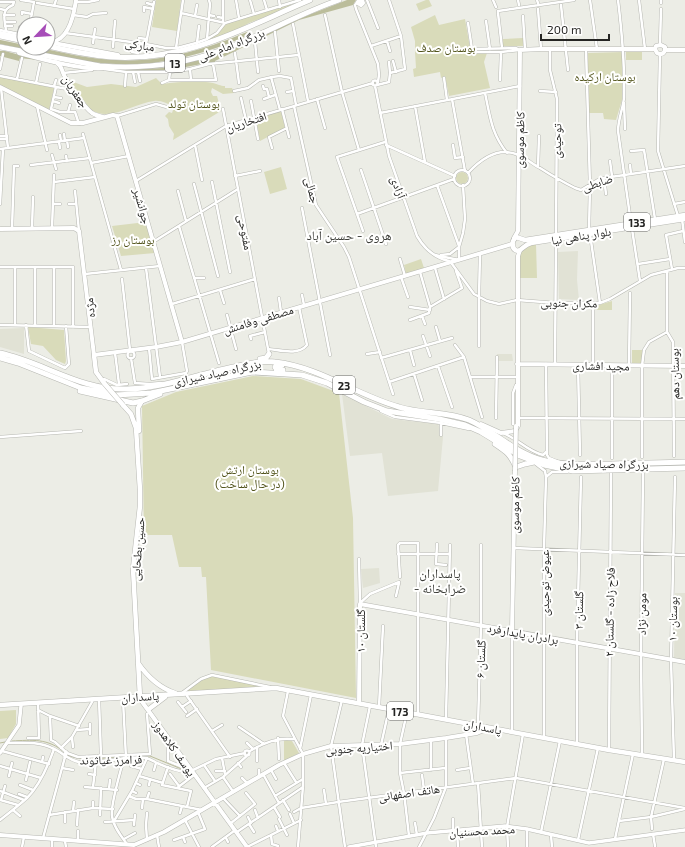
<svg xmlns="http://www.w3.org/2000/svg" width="685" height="847" font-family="'Exo 2','Noto Naskh Arabic',sans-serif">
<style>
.built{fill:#e1e2d5}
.green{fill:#d9dbba}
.forest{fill:#bbbd9b}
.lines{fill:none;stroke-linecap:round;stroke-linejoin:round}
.stream{stroke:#babc9a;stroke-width:1}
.river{stroke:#babc9a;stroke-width:4}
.minor-casing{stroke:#b7b8b2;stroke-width:3.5}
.tertiary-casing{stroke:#b7b8b2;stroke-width:4.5}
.secondary-casing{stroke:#b7b8b2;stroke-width:5}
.primary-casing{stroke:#b7b8b2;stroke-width:5.5}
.trunk-casing{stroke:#b7b8b2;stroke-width:6}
.minor{stroke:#fff;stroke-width:2.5}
.tertiary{stroke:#fff;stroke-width:3.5}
.secondary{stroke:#fff;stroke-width:4}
.primary{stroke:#fff;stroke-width:4.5}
.trunk{stroke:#fff;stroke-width:5}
.secondary-bridge-casing{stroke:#b7b8b2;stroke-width:5;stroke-linecap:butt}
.primary-bridge-casing{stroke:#b7b8b2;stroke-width:5.5;stroke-linecap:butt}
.secondary-bridge{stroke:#fff;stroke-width:4}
.primary-bridge{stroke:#fff;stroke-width:4.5}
.labels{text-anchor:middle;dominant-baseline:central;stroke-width:4;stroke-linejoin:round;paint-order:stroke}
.shield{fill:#fffffe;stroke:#666665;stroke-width:1}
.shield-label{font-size:11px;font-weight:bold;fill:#252523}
.street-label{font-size:12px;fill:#252523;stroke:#fffffe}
.park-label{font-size:12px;fill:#52541c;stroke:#fffffe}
.neighbourhood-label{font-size:13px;fill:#3d3e39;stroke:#fffffe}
</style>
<rect width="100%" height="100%" fill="#ecede6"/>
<path class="built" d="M578 251 577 280 579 300 559 299 558 252Z
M24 328V354L0 347V329Z
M497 354H512L513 361H497Z
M342 394 392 419 438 424 443 437 438 491 388 496 382 453 350 456Z
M379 568 380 583 363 588 361 569Z
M675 593H685V660L674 658Z"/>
<path class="green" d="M156 0H181L177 31 152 27Z
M426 0H429L432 6 419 11 416 4Z
M291 4V7L249 23 229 34 199 43 218 34 224 26 228 23Z
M435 15 439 25 465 19 471 53H487L484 62 490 88 449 96 445 76 441 78 440 72 414 77 413 69 416 68 415 52V41L411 27Z
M523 38V46H503V39Z
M622 52V100L616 120 604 119 603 113H588V53Z
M626 52H642V60H626Z
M0 77 54 88 49 110 0 85Z
M156 78 162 84C178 82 196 80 213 83 218 84 220 86 225 86V88H232L234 93 223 94 212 88 211 92 213 96H217L221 111 173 140 174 134 169 126 168 119 165 116 169 112 172 113 174 107C168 104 161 100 154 101 135 103 110 122 91 110L68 80 87 87 111 84 136 87Z
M281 111 285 128 260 141 256 119Z
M281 167 287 189 270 194 264 172Z
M456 178a6 6 0 1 1 12 0a6 6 0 1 1-12 0Z
M146 222 155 253 121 256 112 226Z
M536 244 537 278H519L520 254 526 246Z
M421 259 424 268 406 274 404 265Z
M612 301V310H595V306Z
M28 327 64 330 66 361 65 364 56 360 43 346 31 344Z
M632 350H643L642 364H632Z
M253 376 301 379 339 393 353 518 356 698 211 670 206 577H202L201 567H179L172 535H144L142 406 176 392Z
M210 677H217L264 687 185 692 205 678Z
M16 710V724L8 738 0 739V711Z
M284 740 292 741 299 753 284 761Z"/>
<path class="forest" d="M347 0H356L353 5 299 20 215 61V63L212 62 170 70 124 71V70L163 68 198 60 232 48 311 14Z
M0 51H5L38 60 20 58 19 61 0 56Z"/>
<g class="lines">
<path class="stream" d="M12 741C32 740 48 738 64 752
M0 743 5 742
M67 755C83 762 100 758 117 757
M140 756H150L184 770"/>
<path class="river" d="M0 42 24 47
M31 48C59 54 87 61 116 62 161 65 205 52 247 34"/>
<g class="minor-casing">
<path id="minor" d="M21 0 34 2 30 24
M223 0V22
M236 0 239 18
M250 0 254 14
M264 0 267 10
M279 0 280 7
M367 0 378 28
M389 0 401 36 405 69 390 73
M493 0 496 7
M518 0 519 5
M537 0 538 3
M590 0 597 49
M618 0C622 33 625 65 624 98 623 108 618 120 618 131L631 223
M639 0 645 49
M358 1 355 5 356 9 378 64 379 75 378 82
M0 2H14
M76 2H88L98 0
M37 3 74 9
M147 3 153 5
M661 3V0
M561 5 568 70
M54 6 56 0
M0 9 5 10
M538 9 541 49
M144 11V7L153 9
M498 11 574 0
M181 13 225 23
M498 13 502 48
M22 14V12L32 14
M4 15H14
M73 15 87 17 93 14 106 13
M209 15 214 16
M325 15 342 92 359 150
M195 16 197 5
M523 16 525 49
M218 17 223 18
M486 21 490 49
M5 22H15
M468 23 472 49
M30 24H41
M293 24 308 101
M5 26H12
M20 27 24 29
M0 30 24 35
M6 31C5 20 0 10 13 5L14 2
M275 32 279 71
M65 33 146 44 166 48H177L196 43 207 39 217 33 225 23 300 0
M139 38 147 39
M207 39 210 4 209 0
M387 41 390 51
M133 42 132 52 138 53
M255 42 258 72
M93 43 95 29
M197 43 199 26
M146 44 154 2
M660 45 661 9
M371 46 401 36
M113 47 115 21
M176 48 183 0
M472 49 473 52H501L520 50
M472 49 516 48 520 50
M550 49V70L557 99 556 235
M586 49 590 186 589 230
M235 53 239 83
M660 54 658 151 678 216
M393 61 396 72
M0 69 3 54
M104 69 126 72H170L190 69 209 64 298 55
M190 69 191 80
M133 72 135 82
M138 72 140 81
M63 73 92 70
M0 76 72 90
M271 77 280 110
M444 78 447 100
M17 79 22 58
M169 80 170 72
M500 80 501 52
M372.5 83a2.5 2.5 0 1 1 5 0a2.5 2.5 0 1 1-5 0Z
M36 83 40 64
M162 83 169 80H216L213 64
M377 85 389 82 390 73 389 62
M54 86 56 80
M125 86 126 72
M263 86 264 89H267L269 97
M375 86 389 156 417 236C424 248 435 258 449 261
M56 87 51 109 60 112H75L79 124
M1 88 8 148
M234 91 248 88 259 80 272 77 280 76 291 78 296 105
M540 91 556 92
M287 92 293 91
M485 93C490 116 491 133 507 153
M54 97 61 98
M241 98 246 120
M264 99 275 95
M317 99 325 128
M452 99 465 171
M53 101 59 103
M251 101 258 139
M624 103 625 129
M37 106 47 150
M294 106 316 205 344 247 349 257 393 394
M415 106 425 162
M223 109 269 354
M282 109 289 137
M68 112 70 105
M380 113 520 86
M117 116 156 104 170 108
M64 134 65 141
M83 134 121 270
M60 135 61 141
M0 136H7
M0 139H7
M67 140 68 147
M59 142 60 148
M195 145 202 180
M386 145 455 176
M453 145 455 158 463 157
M272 148 269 137 287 128
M0 149 84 138
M631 151 644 150 655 219
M52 155 56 169
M66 156 67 161
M610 161 612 176
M91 163 129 156
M31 165 90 158
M630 165 631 174
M538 167 539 136
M361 170 386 244
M454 178a8 8 0 1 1 16 0a8 8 0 1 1-16 0Z
M468 173C480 160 497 147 516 154 525 157 532 164 540 168 551 175 563 182 575 188L581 190 598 180 604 178 685 166
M235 176 260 171
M604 178 606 194
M136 181 226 126 373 83
M54 182 95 177
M212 182 230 272
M194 184 218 276
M437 185 459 246
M75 191 79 231
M178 191 186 221
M0 204 3 149
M53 204H60
M69 204H76
M674 204 685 202
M302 208 330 355
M357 214 454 179
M682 219 685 242
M179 226 219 363
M32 228 33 197
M52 228 54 175
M12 229 14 166H18
M632 229 640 281
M363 231 337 157 385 142
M590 234 600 303
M153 242 238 189
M435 255 459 260V247L463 233 465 219 463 185
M441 255 450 254 459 247
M400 259 405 276
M452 264 474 294 487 301 499 304 517 300 556 303H600L610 299 651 275 678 268H685
M638 264 670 259
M0 267H73V327
M15 267V325
M54 267V325
M146 268 160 377
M435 268 444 299
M672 269 666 235 683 231
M456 271 462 288
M667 271V332L673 342 674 456
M420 272 430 307
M85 274 160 266
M401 277 408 297
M194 278H204
M122 279 130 350
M220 290 224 303
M302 295 304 305
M479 297 480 254
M279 298 281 312
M172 304 255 279
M410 307 430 310
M227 315 236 349
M422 316 425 324
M410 320 429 313 430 307 462 288
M0 325 91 327
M26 325 29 351 65 368 69 364 66 326
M35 325V267
M436 327 440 341
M423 336 430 356
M251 339 250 336 265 332
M455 345 464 357 482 417
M479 346V298
M149 348 152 379 186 373 187 371 182 342
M268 349C280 350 298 356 307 345L299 307
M410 350 414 365
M127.5 355a3.5 3.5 0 1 1 7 0a3.5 3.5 0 1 1-7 0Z
M115 353 119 384
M367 354 380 352
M131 358 135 383 150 384 161 383
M381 358 452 338
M546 364 547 455 549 458 559 462
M555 364 556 239
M578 365 580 455
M593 365V304
M438 366 452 407
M629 366 630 293
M414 374 422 400
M470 377H517
M104 379 117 385 127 384
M389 382 464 357
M381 411 395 417 441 423 469 429
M496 418 497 357
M518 418 685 419
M441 423V435
M513 424V393L516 385
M503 433C518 439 527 451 543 455L546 452
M0 437 81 431
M642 457V366L644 350 649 342 667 332
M612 458V365
M536 464 545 471 546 477 544 549V737
M546 477 552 472H567
M437 544 436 564 446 565
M514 548 685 555
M398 554H450
M359 559 360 603
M400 577 398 545 400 543H418V714
M396 596 399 583
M360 603 370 594 399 582
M512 631V732
M288 691 283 716 303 754V786L298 847
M182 693 201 679 212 675 270 687
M187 696 230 757
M99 699 101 756
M123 700 126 758
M342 700 331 746 345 847
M178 702 186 712
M370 706 362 745 376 847
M182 707 191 701
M379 707 383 626
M38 710 50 716 79 726
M407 712 400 744V773L404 793 409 836
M50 716 51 740 55 742 67 753 78 757 150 754 147 714
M187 716 197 709
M446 718 450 545
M478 725 481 625V545
M239 727 264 744
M77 730 90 729
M212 731 222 725
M90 734V724
M466 734 473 784
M28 738H39L38 703
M72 738 73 747
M168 738V761L185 768 189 769
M278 738 279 759
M431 740V770
M7 743C22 743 39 741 52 748 62 752 68 760 79 762 101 765 123 755 146 758 150 759 153 761 157 763 168 768 180 773 192 772
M247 743 253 749
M577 743V642L581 477
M381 745 389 709
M61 748 72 737 92 702V699
M300 749 311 695
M609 749 611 474
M244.5 753a2.5 2.5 0 1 1 5 0a2.5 2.5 0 1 1-5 0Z
M2 751 49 764
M250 751C263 743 277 737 293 739
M642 754 641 654 643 474
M124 758C121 769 110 807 112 816 113 826 121 836 127 844
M222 758 225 774
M674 760 671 660 675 477
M257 761V747
M42 762 43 757
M238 763 241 767
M284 763 296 782
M204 765 215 781
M0 766 41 778
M131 766 142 769
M168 767 162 785 191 791 187 807
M62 768 73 770
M154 770 156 763
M193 770 216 759 245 753
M259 770V776
M271 770 276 779
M457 770 470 768
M216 771H225
M400 773 445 768
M89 774 95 775
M170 774 179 786
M263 774 279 803
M422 775 424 790
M9 776 12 763
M139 776 163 783
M223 777 232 790
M242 778 247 783
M26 780 30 762
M136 783 140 785
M478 783 482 847
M20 785 33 790
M149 785 150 780
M85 787 117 790
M93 787 96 762
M177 788 194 775
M204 788 223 777 249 754
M109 789 110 780
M324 790 326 804
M0 791 24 800
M132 791 136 793
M19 794 27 797
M129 796 136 799H147L202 810
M275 796 303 779
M223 798 240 816
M147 799 149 793
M0 800 18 805
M1 800 5 786
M283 800 289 810
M274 807 280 817
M93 808V802
M142 808 143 799
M13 810 20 816
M255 810 258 818
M73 811 74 802
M65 812V822
M294 812 301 808 338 802 516 778 685 808
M147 813 146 825 147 840
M180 813 182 806
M290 814 294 823
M49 815 93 808 113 809
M100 815 101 788
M248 817 251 823
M279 819 287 835
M453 819V830
M0 820C9 813 18 806 27 798 40 785 48 766 54 749
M185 820 199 847
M114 821 132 791 147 758
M619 821 651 817 685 809
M105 822 134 820
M231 823 255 804 246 793
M415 823 417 835
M249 824 254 832
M77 825 78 810
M134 825 135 815
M276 826 278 831
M527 829V847
M652 829 651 817 664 759
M457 831 458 847
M237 832 303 787
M541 832 560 741
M653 834 655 846
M157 835 159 847
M271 835 272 844 278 846
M551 835 552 847
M183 837 185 842
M43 838 65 757
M226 838 228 842
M124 839 135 833
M615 839 633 754
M174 840 205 829 198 812
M578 840 598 748
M65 841 66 847
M78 841V831
M22 847 24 837
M52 847V840
M212 847 234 831
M247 847 301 820
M419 847 434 818 446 787V738
M508 847 507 827 523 734"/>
</g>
<g class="tertiary-casing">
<path id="tertiary" d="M0 753 19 725 21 706
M65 757 66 752
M349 847 427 833 505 826 527 829 589 843 685 830"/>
</g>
<g class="secondary-casing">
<path id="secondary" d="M359 0 358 3 361 5 363 3 362 0
M0 33 24 38
M48 42 118 55
M52 42C69 39 74 15 76 0
M655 49 656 46 661 45 665 47V50
M655 49 657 53C661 55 664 54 665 50
M665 50H685
M19 53C41 59 84 71 106 68
M56 62C62 66 61 69 64 75 68 84 84 107 92 113 95 115 99 116 103 117
M0 87 71 123H83L113 115 117 116 182 342
M0 229 74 228 79 231 94 355 156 347 182 342 512 244
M514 238 518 231 520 50 541 49H655
M517 364 685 366
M481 424 501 433 515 431 518 426V256L520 250
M512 630 515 471
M140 697V699L247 847
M359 703 360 604 685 662
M0 835 134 845 164 832 279 765 303 754 331 746 400 744 446 738 477 733 489 728"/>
</g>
<g class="primary-casing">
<path id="primary" d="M685 215 525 240 516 237 513 241C512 246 513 250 518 251 523 249 524 245 531 243L685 219
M94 355 96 372 104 383
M123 405 131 414 136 428 140 490V506L133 569 140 697
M139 431 138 408 142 401
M138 663C147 676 160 688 175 693
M0 705 276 688 609 750 685 762
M149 709 165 697"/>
</g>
<g class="trunk-casing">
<path id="trunk" d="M0 36 24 41
M48 46C69 51 90 55 111 57 187 62 243 28 310 0
M0 47 100 66C140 69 181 65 219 51 260 37 298 14 339 0
M0 353C43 362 81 391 127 389 166 388 204 372 243 365 253 363 264 360 275 362 320 367 356 395 399 407 422 414 447 411 469 420 494 431 515 453 542 460 565 466 589 464 613 464 637 463 661 463 685 462
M0 358 18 363 81 388 116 395 151 393 252 372 302 375 327 383 364 402 387 411 439 419 465 425 481 432 520 456 544 465 573 471 685 468
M260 359 266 358 269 354
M282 365H277L275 367 277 370H283
M80 391 133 403 142 401 160 394
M495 444C507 452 510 454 516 467L525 464 534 462"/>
</g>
<use href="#minor" class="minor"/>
<use href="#tertiary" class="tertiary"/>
<use href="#secondary" class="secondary"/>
<use href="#primary" class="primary"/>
<use href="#trunk" class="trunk"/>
<g class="secondary-bridge-casing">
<path id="secondary-bridge" d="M515 471 516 426"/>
</g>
<g class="primary-bridge-casing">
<path id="primary-bridge" d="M104 383 123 405"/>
</g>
<use href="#secondary-bridge" class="secondary-bridge"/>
<use href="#primary-bridge" class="primary-bridge"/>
</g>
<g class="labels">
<g class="shield">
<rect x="165" y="54" width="20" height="18" rx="3"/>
<rect x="624" y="213" width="26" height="18" rx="3"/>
<rect x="333" y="376" width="22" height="18" rx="3"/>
<rect x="387" y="702" width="26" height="18" rx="3"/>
</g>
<g class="shield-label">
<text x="175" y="63">13</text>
<text x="637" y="222">133</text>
<text x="344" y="385">23</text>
<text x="400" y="711">173</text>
</g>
<g class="street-label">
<text transform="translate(140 44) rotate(9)">مبارکی</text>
<text transform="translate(231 44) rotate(-21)">بزرگراه امام علی</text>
<text transform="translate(76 91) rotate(56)">جعفریان</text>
<text transform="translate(246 121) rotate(-18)">افتخاریان</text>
<text transform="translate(519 140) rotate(-89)">کاظم موسوی</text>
<text transform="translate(556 141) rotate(-89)">توحیدی</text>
<text transform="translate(597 182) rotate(-19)">ضابطی</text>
<text transform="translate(399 187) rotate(70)">آزادی</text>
<text transform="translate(313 190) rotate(75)">جمالی</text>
<text transform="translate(143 206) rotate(74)">جوانشیر</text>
<text transform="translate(246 232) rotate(79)">مفتوحی</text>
<text transform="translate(581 235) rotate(-9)">بلوار پناهی نیا</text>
<text transform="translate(569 302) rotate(1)">مکران جنوبی</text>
<text transform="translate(89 308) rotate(-96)">مژده</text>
<text transform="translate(258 319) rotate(-17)">مصطفی وفامنش</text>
<text transform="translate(601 365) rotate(1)">مجید افشاری</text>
<text transform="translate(217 372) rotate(-12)">بزرگراه صیاد شیرازی</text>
<text transform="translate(674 374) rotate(-91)">بوستان دهم</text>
<text transform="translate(604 463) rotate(1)">بزرگراه صیاد شیرازی</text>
<text transform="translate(514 505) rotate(-89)">کاظم موسوی</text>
<text transform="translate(137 549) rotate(-85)">حسین بطحایی</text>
<text transform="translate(544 583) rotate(-90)">عیوض توحیدی</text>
<text transform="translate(578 610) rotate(-89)">گلستان ۳</text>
<text transform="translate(609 612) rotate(-89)">فلاح زاده - گلستان ۲</text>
<text transform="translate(641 614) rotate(-89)">مومن نژاد</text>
<text transform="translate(672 619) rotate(-89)">بوستان ۱۰</text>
<text transform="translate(360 631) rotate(-90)">گلستان ۱۰</text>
<text transform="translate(523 633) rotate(10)">برادران پایدارفرد</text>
<text transform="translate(480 659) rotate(-88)">گلستان ۶</text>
<text transform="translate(140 696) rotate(-4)">پاسداران</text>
<text transform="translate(483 726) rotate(11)">پاسداران</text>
<text transform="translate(359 747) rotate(-4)">اختیاریه جنوبی</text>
<text transform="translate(175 748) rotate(55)">یوسف کلاهدوز</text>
<text transform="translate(111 759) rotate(-1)">فرامرز غیاثوند</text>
<text transform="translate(409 792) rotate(-8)">هاتف اصفهانی</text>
<text transform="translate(482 830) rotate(-3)">محمد محسنیان</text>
</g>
<g class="park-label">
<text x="446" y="47">بوستان صدف</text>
<text x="605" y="76">بوستان ارکیده</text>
<text x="194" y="103">بوستان تولد</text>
<text x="133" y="239">بوستان رز</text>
<text x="250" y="469">بوستان ارتش<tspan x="250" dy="14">(در حال ساخت)</tspan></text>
</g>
<g class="neighbourhood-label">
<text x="349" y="235">هروی - حسین آباد</text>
<text x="440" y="573">پاسداران<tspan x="440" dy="15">- ضرابخانه</tspan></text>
</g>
</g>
<g transform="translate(36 36) rotate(245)"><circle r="19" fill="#fffffe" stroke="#a8a8a6"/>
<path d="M0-3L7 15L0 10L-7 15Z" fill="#a74db8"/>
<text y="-6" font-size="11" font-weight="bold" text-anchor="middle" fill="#252523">N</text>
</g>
<path d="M541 34v6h68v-6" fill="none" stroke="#252523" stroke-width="2"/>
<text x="547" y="34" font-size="12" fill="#252523" stroke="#fffffe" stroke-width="3" paint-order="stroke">200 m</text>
</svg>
